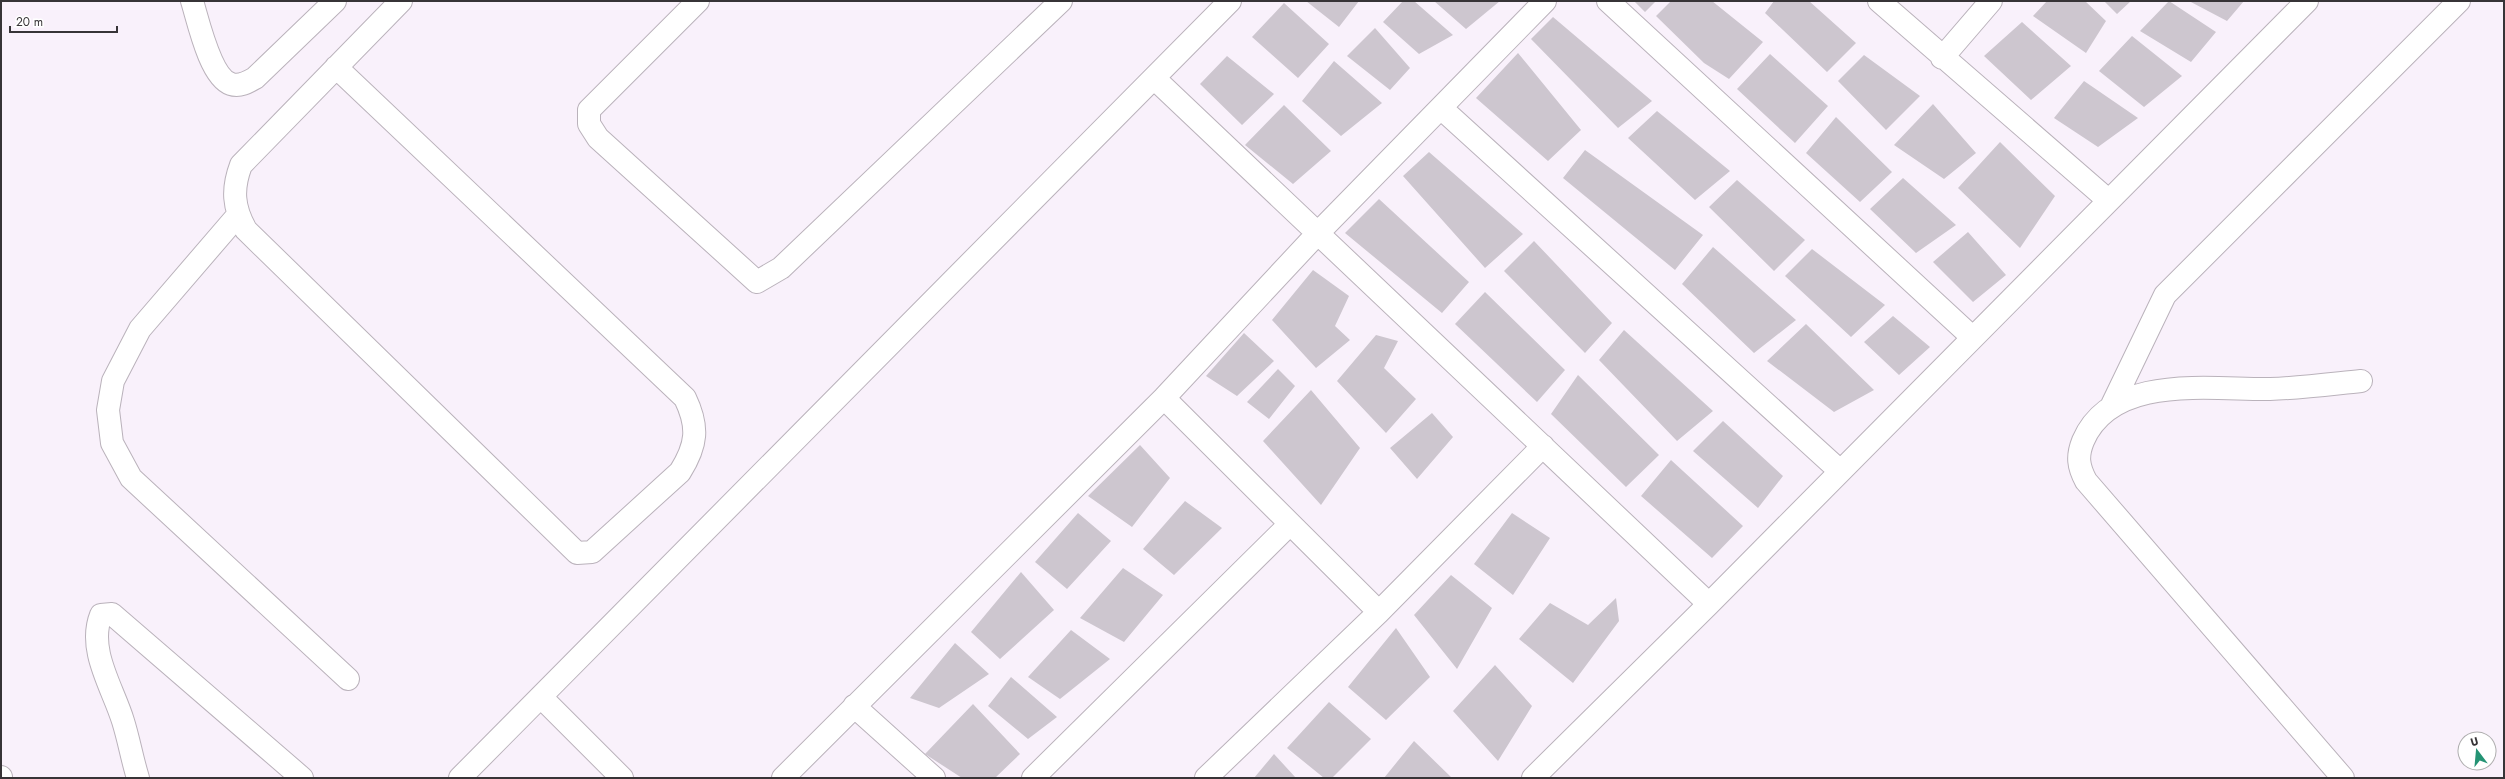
<svg xmlns="http://www.w3.org/2000/svg" width="2505" height="779" font-family="Jost,sans-serif">
<style>
.building{fill:#cdc6cf}
.lines{fill:none;stroke-linecap:round;stroke-linejoin:round}
.minor-casing{stroke:#bab2bb;stroke-width:24}
.minor{stroke:#fff;stroke-width:22}
</style>
<rect width="100%" height="100%" fill="#f9f1fb"/>
<path class="building" d="M1306 1H1359L1339 27Z
M1403 1H1414L1453 35 1419 54 1383 22Z
M1434 1H1500L1466 29Z
M1634 1H1656L1645 12Z
M1671 1H1712L1763 42 1729 79 1704 63 1656 16Z
M1774 1H1809L1856 43 1827 72 1765 13Z
M2047 1H2085L2106 21 2086 53 2033 16Z
M2104 1H2131L2117 14Z
M2169 1 2216 32 2191 62 2140 31Z
M2189 1H2244L2227 21Z
M1284 3 1329 44 1298 78 1252 37Z
M1553 17 1652 101 1618 128 1531 39Z
M2022 22 2071 66 2031 100 1984 56Z
M1375 28 1410 68 1390 90 1347 56Z
M2132 36 2182 76 2144 107 2099 71Z
M1518 53 1581 130 1548 161 1476 98Z
M1770 54 1828 106 1795 143 1737 89Z
M1864 55 1920 96 1886 130 1838 81Z
M1227 56 1274 94 1242 125 1200 84Z
M1334 61 1382 103 1341 136 1302 101Z
M2084 81 2138 118 2098 147 2054 118Z
M1933 104 1976 153 1944 179 1894 145Z
M1284 105 1331 151 1293 184 1245 145Z
M1657 111 1730 171 1695 200 1628 138Z
M1836 117 1892 172 1860 202 1806 153Z
M2000 142 2055 196 2020 248 1958 188Z
M1585 150 1703 235 1675 270 1563 178Z
M1429 152 1523 234 1485 268 1403 176Z
M1903 178 1956 225 1916 253 1870 209Z
M1737 180 1805 240 1774 271 1709 207Z
M1379 199 1469 282 1442 313 1345 233Z
M1968 232 2006 275 1973 302 1933 262Z
M1534 241 1612 323 1585 353 1504 271Z
M1713 247 1796 320 1754 353 1682 284Z
M1812 249 1885 305 1851 337 1785 276Z
M1313 270 1349 296 1335 326 1350 340 1316 368 1272 320Z
M1485 292 1565 370 1537 402 1455 324Z
M1893 316 1930 347 1899 375 1864 342Z
M1806 324 1874 390 1834 412 1767 361Z
M1624 330 1713 411 1677 441 1599 360Z
M1244 333 1274 361 1237 396 1206 376Z
M1376 335 1398 341 1384 368 1416 399 1386 433 1337 381Z
M1278 369 1295 386 1269 419 1247 402Z
M1578 375 1659 455 1626 487 1551 414Z
M1311 390 1360 448 1321 505 1263 441Z
M1432 413 1453 437 1417 479 1390 448Z
M1723 421 1783 476 1758 508 1693 451Z
M1140 445 1170 478 1132 527 1088 496Z
M1671 460 1743 526 1712 558 1641 496Z
M1185 501 1222 528 1174 575 1143 549Z
M1078 513 1111 541 1067 589 1035 562Z
M1512 513 1550 538 1513 595 1474 564Z
M1123 568 1163 595 1124 642 1080 618Z
M1021 572 1054 610 1000 659 971 632Z
M1451 575 1492 608 1457 669 1414 615Z
M1616 598 1619 621 1573 683 1519 639 1550 603 1588 625Z
M1396 628 1430 677 1386 720 1348 687Z
M1071 630 1110 659 1060 699 1028 677Z
M955 643 989 674 939 708 910 698Z
M1495 665 1532 706 1498 761 1453 711Z
M1011 677 1057 717 1028 739 988 706Z
M1329 702 1371 739 1332 778H1324L1287 748Z
M973 704 1020 754 995 778H962L925 754Z
M1414 741 1452 778H1384Z
M1274 754 1296 778H1254Z"/>
<g class="lines">
<g class="minor-casing">
<path id="minor" d="M192 1C198 20 210 77 231 84 240 87 248 82 255 78L335 1
M698 1 589 110V124L598 138 757 282 781 268 1061 1
M1608 1 1972 337
M1879 1 2108 200
M1942 58 1991 1
M336 67 685 398C699 427 697 445 680 472L592 552 577 553 246 230C233 207 232 189 241 165L401 1
M1155 79 1709 604
M1441 108 1840 471
M238 215 140 329 113 381 108 410 112 443 131 478 348 679
M1164 398 1379 612
M2112 405 2165 295 2459 1
M541 697 622 778
M854 706 934 778
M1 777V778
M138 778C132 759 129 740 123 721 113 688 87 650 101 615L112 614 302 778
M460 778 1230 1
M783 778 1164 398 1318 233 1545 1
M1033 778 1290 524
M1206 778 1379 612 1543 446
M1533 778 1709 604 2307 1
M2343 778 2086 481C2078 466 2077 456 2083 441 2112 373 2211 390 2270 389 2300 388 2331 384 2361 381"/>
</g>
<use href="#minor" class="minor"/>
</g>
<rect width="2505" height="779" fill="none" stroke="#373437" stroke-width="4"/>
<g transform="translate(2477 751) rotate(344)"><circle r="19" fill="#ffffff" stroke="#afaeaf"/>
<path d="M0-3L7 15L0 10L-7 15Z" fill="#249374"/>
<text y="-6" font-size="11" font-weight="bold" text-anchor="middle" fill="#373437">U</text>
</g>
<path d="M10 26v6h107v-6" fill="none" stroke="#373437" stroke-width="2"/>
<text x="16" y="26" font-size="12" fill="#373437" stroke="#ffffff" stroke-width="3" paint-order="stroke">20 m</text>
</svg>
